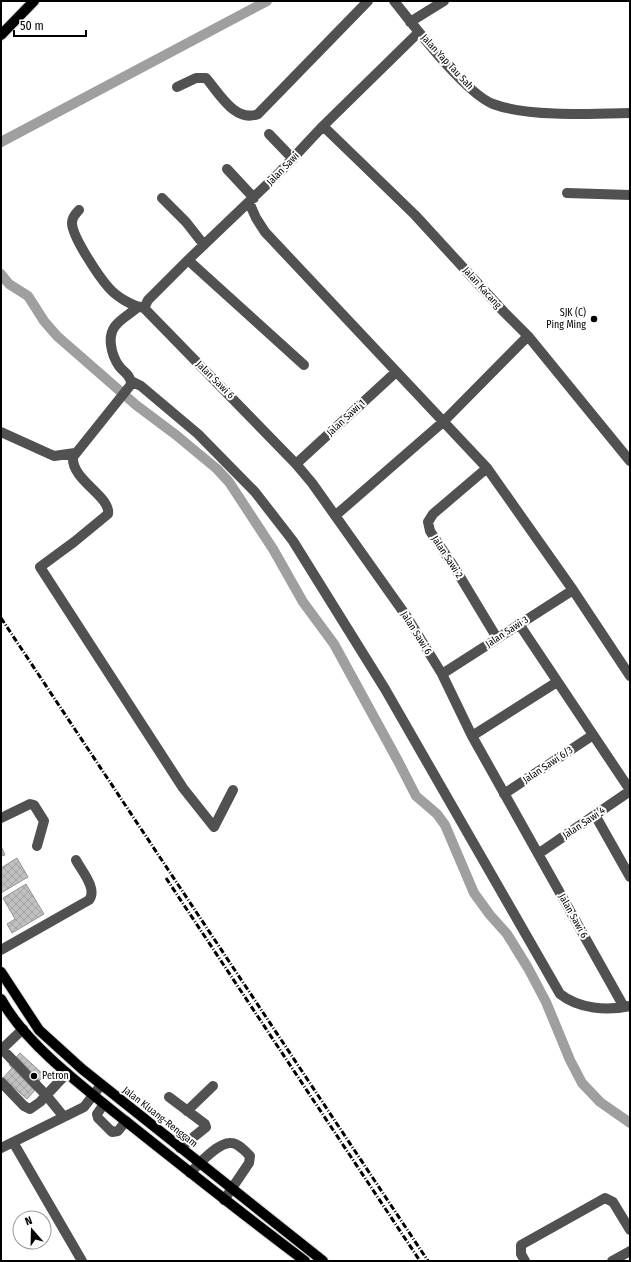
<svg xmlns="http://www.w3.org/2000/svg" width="631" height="1262" font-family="'Fira Sans Condensed',sans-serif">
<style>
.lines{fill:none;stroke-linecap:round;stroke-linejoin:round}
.canal{stroke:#9f9f9f;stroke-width:10}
.building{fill:url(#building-cross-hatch);stroke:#959595}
.major-casing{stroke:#dbdbdb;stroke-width:12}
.minor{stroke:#515151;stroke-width:10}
.major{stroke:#000;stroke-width:10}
.rail{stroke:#000;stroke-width:3;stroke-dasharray:6 2 1 2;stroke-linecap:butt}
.poi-dot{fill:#000;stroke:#fff;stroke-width:1.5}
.labels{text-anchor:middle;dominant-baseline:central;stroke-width:4;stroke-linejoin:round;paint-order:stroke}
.street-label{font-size:10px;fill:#000;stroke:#fff}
.poi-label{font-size:10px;fill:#000;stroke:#fff;text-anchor:end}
</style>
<defs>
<pattern id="building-cross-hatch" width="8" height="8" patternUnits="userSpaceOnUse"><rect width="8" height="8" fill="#c0c0c0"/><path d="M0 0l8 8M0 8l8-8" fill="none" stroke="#a3a3a3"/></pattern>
</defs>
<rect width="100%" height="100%" fill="#fff"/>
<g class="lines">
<path class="canal" d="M1 142 267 1
M1 274 9 284 28 296 44 321 57 336 136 405 176 435 217 469 229 482 273 549 303 602 334 644 398 761 416 796 437 814 445 825 474 893 490 915 507 934 528 968 546 1002 570 1060 582 1083 600 1102 630 1123"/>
</g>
<path class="building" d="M1 846 5 855 1 856Z
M17 858 28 877 1 893V868Z
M26 884 44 914 12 933 7 924 15 919 3 898Z
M20 1053 44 1075 35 1086 37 1088 27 1099 3 1078 12 1068 9 1065Z"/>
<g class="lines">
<g class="major-casing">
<path id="major" d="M1 35 34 1
M1 972 39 1030 82 1069 323 1261
M1 999C26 1045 87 1090 128 1123 187 1170 245 1216 305 1261"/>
</g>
<path class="minor" d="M394 1C414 26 465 93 493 104 528 117 592 114 630 113
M410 22 444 1
M419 32 323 126 280 172 188 260 148 300 144 308 296 464 312 483 407 617 442 674 472 736 624 1007
M177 87 196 78H206C219 93 235 123 258 114L368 1
M323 126 415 215 504 312 528 336 630 461
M269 134 293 159
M227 169 254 198
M567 193 630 195
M162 198 186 222 204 245
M249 202 256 218 265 232 487 468 573 590 630 676
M79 210C76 213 72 218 72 223 72 237 100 278 109 288 117 297 132 306 144 308
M188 260 304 365
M131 383C130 374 124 373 119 366 114 359 112 353 111 345 108 324 124 319 138 307
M1 432 54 456 75 453
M296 464 396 372
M487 468 433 514 428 522 430 531 456 570 497 638
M336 515 443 422 528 336
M519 624 630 790
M442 674 573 590
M472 736 557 682
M233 790 214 827 183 788 40 567 74 542 108 514C111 496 71 480 73 457L133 382 141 386 198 434 255 492 293 541 385 689 560 994C579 1009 607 1011 630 1006
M504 794 593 735
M595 815 630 877
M1 818 30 804 34 805 44 821 37 846
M538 854 630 791
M1 950 89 900C98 889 81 870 76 860
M2 1049 46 1095 64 1117
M1 1050 23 1029
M1 1082 24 1106 30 1109 40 1102 67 1073
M169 1097 205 1124 206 1127 180 1148
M104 1104 97 1114 98 1118 112 1132 118 1131 126 1121
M187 1111 213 1086
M13 1142 82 1261
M1 1148 84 1107 101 1085
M190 1173C199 1164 218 1142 231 1143 238 1143 245 1151 250 1156L249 1163 224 1200
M525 1261 521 1254V1245L605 1198 613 1202 630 1230
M612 1261 630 1251"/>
<use href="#major" class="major"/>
<path class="rail" d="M1 618 428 1261
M166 878 420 1261"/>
</g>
<g class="poi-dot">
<circle cx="594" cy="319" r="4"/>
<circle cx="34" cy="1076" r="4"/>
</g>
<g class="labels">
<g class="street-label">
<text transform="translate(447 62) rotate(47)">Jalan Yap Tau Sah</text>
<text transform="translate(283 169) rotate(-46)">Jalan Sawi</text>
<text transform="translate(482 288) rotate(48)">Jalan Kacang</text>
<text transform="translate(215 380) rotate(45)">Jalan Sawi 6</text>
<text transform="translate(346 418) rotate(-43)">Jalan Sawi 1</text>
<text transform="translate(447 557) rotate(57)">Jalan Sawi 2</text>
<text transform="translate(507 632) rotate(-33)">Jalan Sawi 3</text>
<text transform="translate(416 633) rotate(58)">Jalan Sawi 6</text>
<text transform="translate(548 765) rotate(-34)">Jalan Sawi 6/3</text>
<text transform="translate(584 823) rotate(-34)">Jalan Sawi 4</text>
<text transform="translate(573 916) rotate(61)">Jalan Sawi 6</text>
<text transform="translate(160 1117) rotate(38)">Jalan Kluang-Renggam</text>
</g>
<g class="poi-label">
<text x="586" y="313">SJK (C)<tspan x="586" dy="12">Ping Ming</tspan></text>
<text x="42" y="1076" text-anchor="start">Petron</text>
</g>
</g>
<rect width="631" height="1262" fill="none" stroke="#000000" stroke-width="4"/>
<g transform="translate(32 1230) rotate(340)"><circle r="19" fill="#ffffff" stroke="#999999"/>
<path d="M0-3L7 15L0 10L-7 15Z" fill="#000000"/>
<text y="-6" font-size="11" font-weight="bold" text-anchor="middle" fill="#000000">N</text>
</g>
<path d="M14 30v6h72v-6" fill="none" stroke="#000000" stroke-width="2"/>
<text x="20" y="30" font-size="12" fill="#000000" stroke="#ffffff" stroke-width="3" paint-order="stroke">50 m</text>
</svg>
